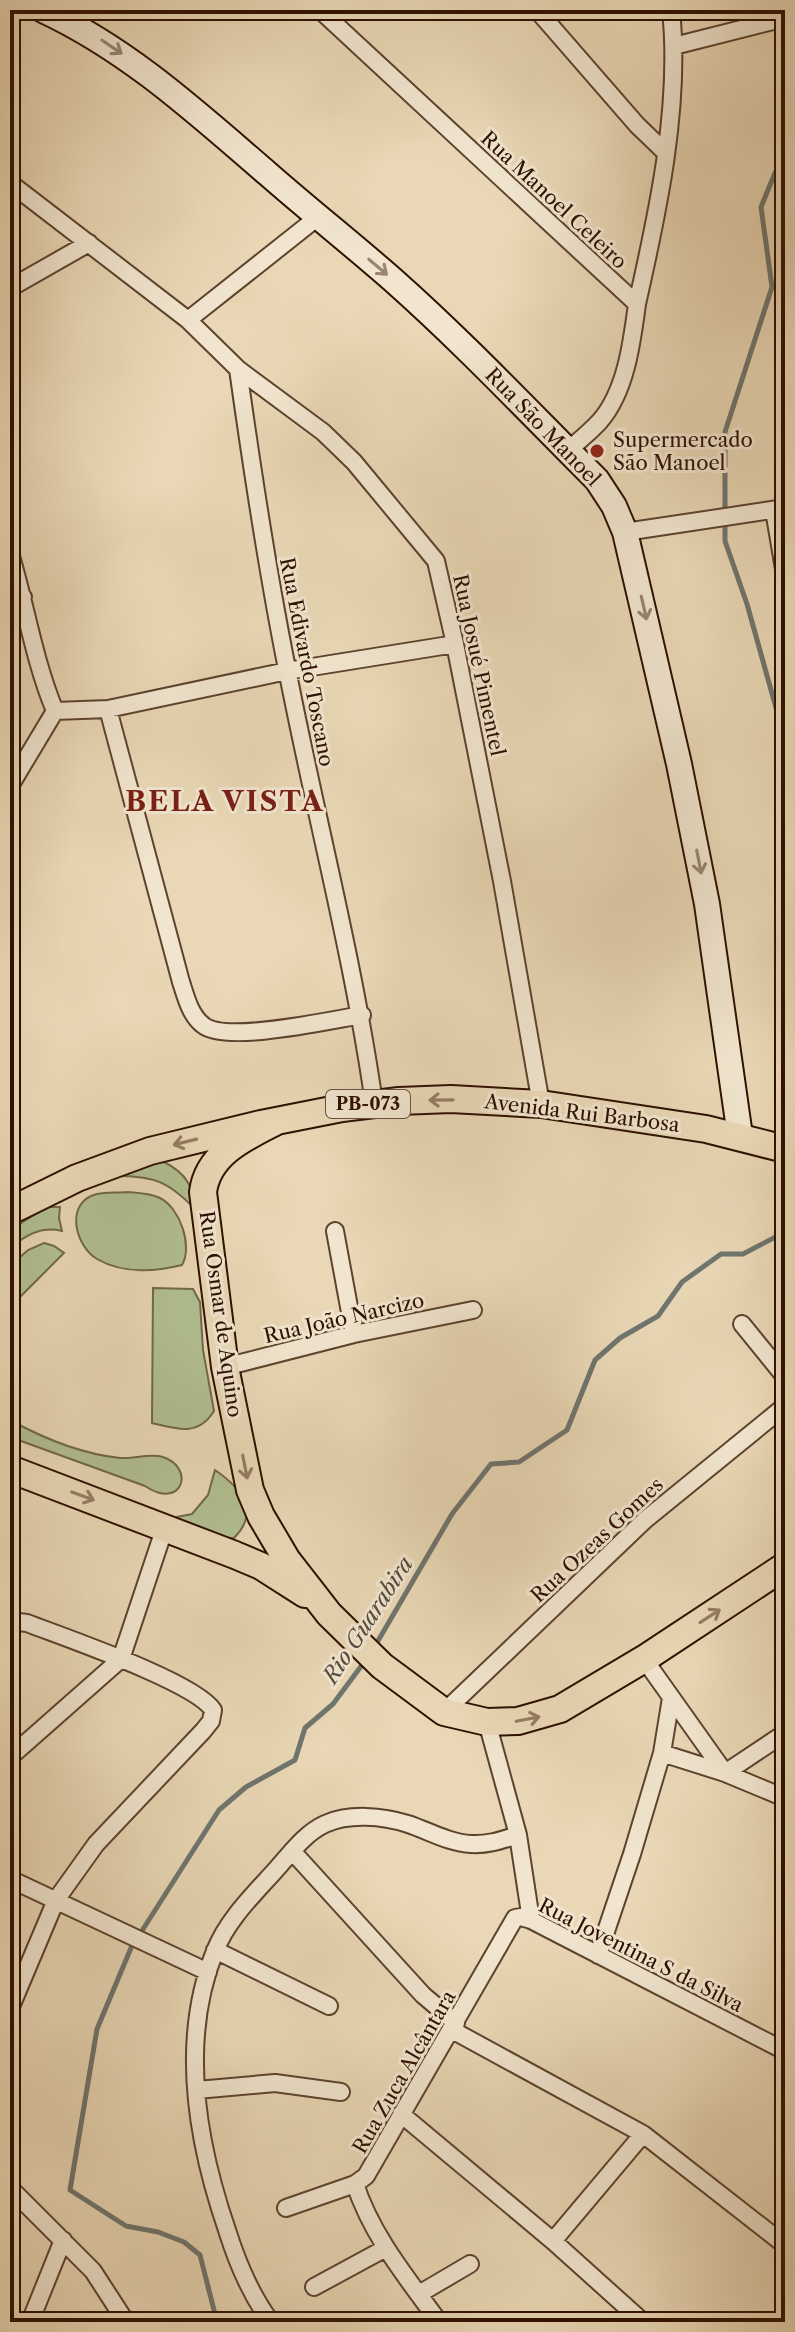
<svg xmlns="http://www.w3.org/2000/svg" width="795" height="2332" font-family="'Libre Caslon Text',serif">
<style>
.green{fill:#b1bf91;stroke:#706849;stroke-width:2}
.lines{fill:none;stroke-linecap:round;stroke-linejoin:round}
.stream{stroke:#6f756e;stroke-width:5}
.street-casing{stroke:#5d422e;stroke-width:20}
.secondary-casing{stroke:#2e1001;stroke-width:28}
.primary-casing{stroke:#2e1001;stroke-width:30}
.street{stroke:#f1e5cf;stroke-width:16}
.secondary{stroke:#f1e5cf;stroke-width:24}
.primary{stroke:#e9d7b5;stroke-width:26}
.oneway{stroke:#998572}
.oneway2{stroke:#957d64}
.poi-dot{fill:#8f2418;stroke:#f1e5cf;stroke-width:3}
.labels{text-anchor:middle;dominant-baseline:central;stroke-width:6;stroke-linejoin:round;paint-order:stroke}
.shield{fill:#f1e5cf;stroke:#68503f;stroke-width:2}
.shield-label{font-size:18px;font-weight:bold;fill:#2e1001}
.street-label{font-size:20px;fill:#2e1001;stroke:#f1e5cf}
.poi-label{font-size:20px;fill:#2e1001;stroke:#f1e5cf;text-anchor:start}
.water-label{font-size:22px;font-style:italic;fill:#544b40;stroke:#f1e5cf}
.district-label{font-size:28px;font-weight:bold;letter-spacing:2px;fill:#7a1f14;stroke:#f1e5cf}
</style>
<rect width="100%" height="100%" fill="#e9d7b5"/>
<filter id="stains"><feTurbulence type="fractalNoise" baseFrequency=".0025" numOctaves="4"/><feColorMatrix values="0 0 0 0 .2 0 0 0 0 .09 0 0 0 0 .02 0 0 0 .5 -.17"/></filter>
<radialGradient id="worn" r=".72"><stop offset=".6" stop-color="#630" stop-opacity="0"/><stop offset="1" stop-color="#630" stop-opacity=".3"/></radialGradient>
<path class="green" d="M164 1162C188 1174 192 1187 197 1211 170 1183 155 1175 115 1176L135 1165Z
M128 1192C139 1193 150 1193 160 1198 180 1208 193 1246 182 1265 154 1272 123 1274 97 1259 75 1246 64 1202 97 1194 106 1192 118 1193 128 1192Z
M47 1207H60L59 1218 62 1231C41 1226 25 1235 10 1249V1230Z
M44 1243 54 1246 64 1253 10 1307V1266L28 1250Z
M153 1288 193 1289 200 1302 203 1350 214 1411C198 1437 177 1429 152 1423Z
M10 1420C43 1438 81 1454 120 1458 133 1459 150 1453 163 1457 196 1468 182 1511 145 1486L10 1437Z
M215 1470C241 1488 261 1511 234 1538H222L171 1518 192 1514 208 1495Z"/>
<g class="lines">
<path class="stream" d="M785 159 775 173 761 207 772 287 725 432V541L747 604 785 740
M375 1646 452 1514 491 1464 519 1462 567 1430 595 1360 620 1338 658 1316 682 1282 721 1254H743L785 1232
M217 2322 200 2255 184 2242 158 2232 126 2226 70 2190 97 2029 131 1948 219 1810 246 1787 295 1760 305 1728 333 1704 365 1661"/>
<g class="street-casing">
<path id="street" d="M320 10 637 304C632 342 626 391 600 421 590 432 579 441 567 451
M537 10 637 125 665 152
M674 46 785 18
M10 183 188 320 238 369 323 432 354 462 436 561 455 644 502 881 541 1104
M10 288 89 243
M637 304C658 211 681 105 671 10
M188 320 318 217
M238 369C252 469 267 569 287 669 315 814 353 956 374 1103
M774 510 785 575
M625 532 785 508
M10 553C26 606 34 661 55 711
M10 612 23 597
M108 709 181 982C186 997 190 1015 203 1025 225 1044 331 1020 362 1015
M55 711 108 709 287 671 455 644
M10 786 55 711
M335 1231 354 1334
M742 1324 785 1377
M225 1367 354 1334 473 1310
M10 1621 27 1623C63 1637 195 1682 213 1710L211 1721 203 1731 96 1844 56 1900 10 2009
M644 1659 725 1773 785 1733
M444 1712 645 1520 785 1406
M487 1722 518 1835 531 1920
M662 1753 725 1773 785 1798
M10 1757 121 1659 165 1527
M292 1851 423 1995 456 2023
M10 1879 208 1972
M215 1950 329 2006
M598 1955 632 1854 662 1753 671 1698
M452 2030 643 2134 785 2245
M197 2090 275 2083 341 2092
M401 2114 553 2241 643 2322
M355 2184C372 2236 407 2278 439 2322
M10 2188 93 2271 126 2322
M286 2208 355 2184 366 2176 515 1918 521 1917 531 1920 785 2051
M553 2241 643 2134
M314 2287 386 2248
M419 2294 470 2264
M30 2322 63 2240
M271 2322C250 2294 237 2262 227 2230 197 2143 179 2040 215 1951 227 1921 251 1897 272 1874 288 1857 303 1834 325 1824 349 1813 383 1816 408 1824 429 1831 449 1843 471 1844 488 1845 502 1840 518 1835"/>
</g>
<g class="secondary-casing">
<path id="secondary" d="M43 10C129 50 197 113 268 174 309 210 352 244 393 280 464 343 530 413 597 480L614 506 625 532 679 764 707 904 740 1136"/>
</g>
<g class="primary-casing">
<path id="primary" d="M277 1121C246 1137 208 1153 203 1192L225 1367 250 1490 261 1516 287 1560 329 1614 382 1666 444 1712 487 1722 518 1721 560 1709 644 1659 785 1566
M10 1211 77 1178 150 1151 261 1124 342 1108 399 1101 451 1099 541 1104 706 1129 785 1149
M10 1469 235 1555 261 1566 305 1594"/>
</g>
<use href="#street" class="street"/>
<use href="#secondary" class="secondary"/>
<use href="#primary" class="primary"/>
</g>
<defs><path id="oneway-shaft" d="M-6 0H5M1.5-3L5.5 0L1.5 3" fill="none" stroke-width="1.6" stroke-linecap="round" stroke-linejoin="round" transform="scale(2)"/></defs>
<g class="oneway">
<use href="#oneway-shaft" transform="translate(112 47) rotate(34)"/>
<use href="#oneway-shaft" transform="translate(378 267) rotate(40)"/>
<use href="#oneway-shaft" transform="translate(644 608) rotate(77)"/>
<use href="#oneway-shaft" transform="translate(699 862) rotate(79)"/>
</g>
<g class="oneway2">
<use href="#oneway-shaft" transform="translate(441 1100) rotate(179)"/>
<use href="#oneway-shaft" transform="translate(185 1142) rotate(166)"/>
<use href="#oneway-shaft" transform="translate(245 1467) rotate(79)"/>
<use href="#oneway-shaft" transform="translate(83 1496) rotate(20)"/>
<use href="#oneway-shaft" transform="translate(710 1616) rotate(-33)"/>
<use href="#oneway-shaft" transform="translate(528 1719) rotate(-11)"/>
</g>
<circle class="poi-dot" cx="597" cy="451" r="8"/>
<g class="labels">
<rect class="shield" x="326" y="1090" width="84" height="28" rx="6"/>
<g class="shield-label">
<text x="368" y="1104">PB-073</text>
</g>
<g class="street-label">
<text transform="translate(554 200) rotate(43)">Rua Manoel Celeiro</text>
<text transform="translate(543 427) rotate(46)">Rua São Manoel</text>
<text transform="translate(307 662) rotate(79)">Rua Edivardo Toscano</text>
<text transform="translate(479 665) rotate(78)">Rua Josué Pimentel</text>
<text transform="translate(582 1113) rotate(7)">Avenida Rui Barbosa</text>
<text transform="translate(221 1314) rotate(82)">Rua Osmar de Aquino</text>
<text transform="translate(344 1318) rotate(-13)">Rua João Narcizo</text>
<text transform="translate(597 1540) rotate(-43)">Rua Ozeas Gomes</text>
<text transform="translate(641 1955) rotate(27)">Rua Joventina S da Silva</text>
<text transform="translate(404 2072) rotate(-60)">Rua Zuca Alcântara</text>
</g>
<g class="poi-label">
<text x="613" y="440">Supermercado<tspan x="613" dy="23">São Manoel</tspan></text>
</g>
<g class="water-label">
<text transform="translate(368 1620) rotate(-57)">Rio Guarabira</text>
</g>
<g class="district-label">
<text x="225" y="801">BELA VISTA</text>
</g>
</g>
<rect width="795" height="2332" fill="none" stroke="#e9d7b5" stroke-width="40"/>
<rect x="12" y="12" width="771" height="2308" fill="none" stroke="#2e1001" stroke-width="4"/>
<rect x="20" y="20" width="755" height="2292" fill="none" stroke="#2e1001" stroke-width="2"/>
<rect width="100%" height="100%" filter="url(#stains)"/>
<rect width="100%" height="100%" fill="url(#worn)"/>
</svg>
